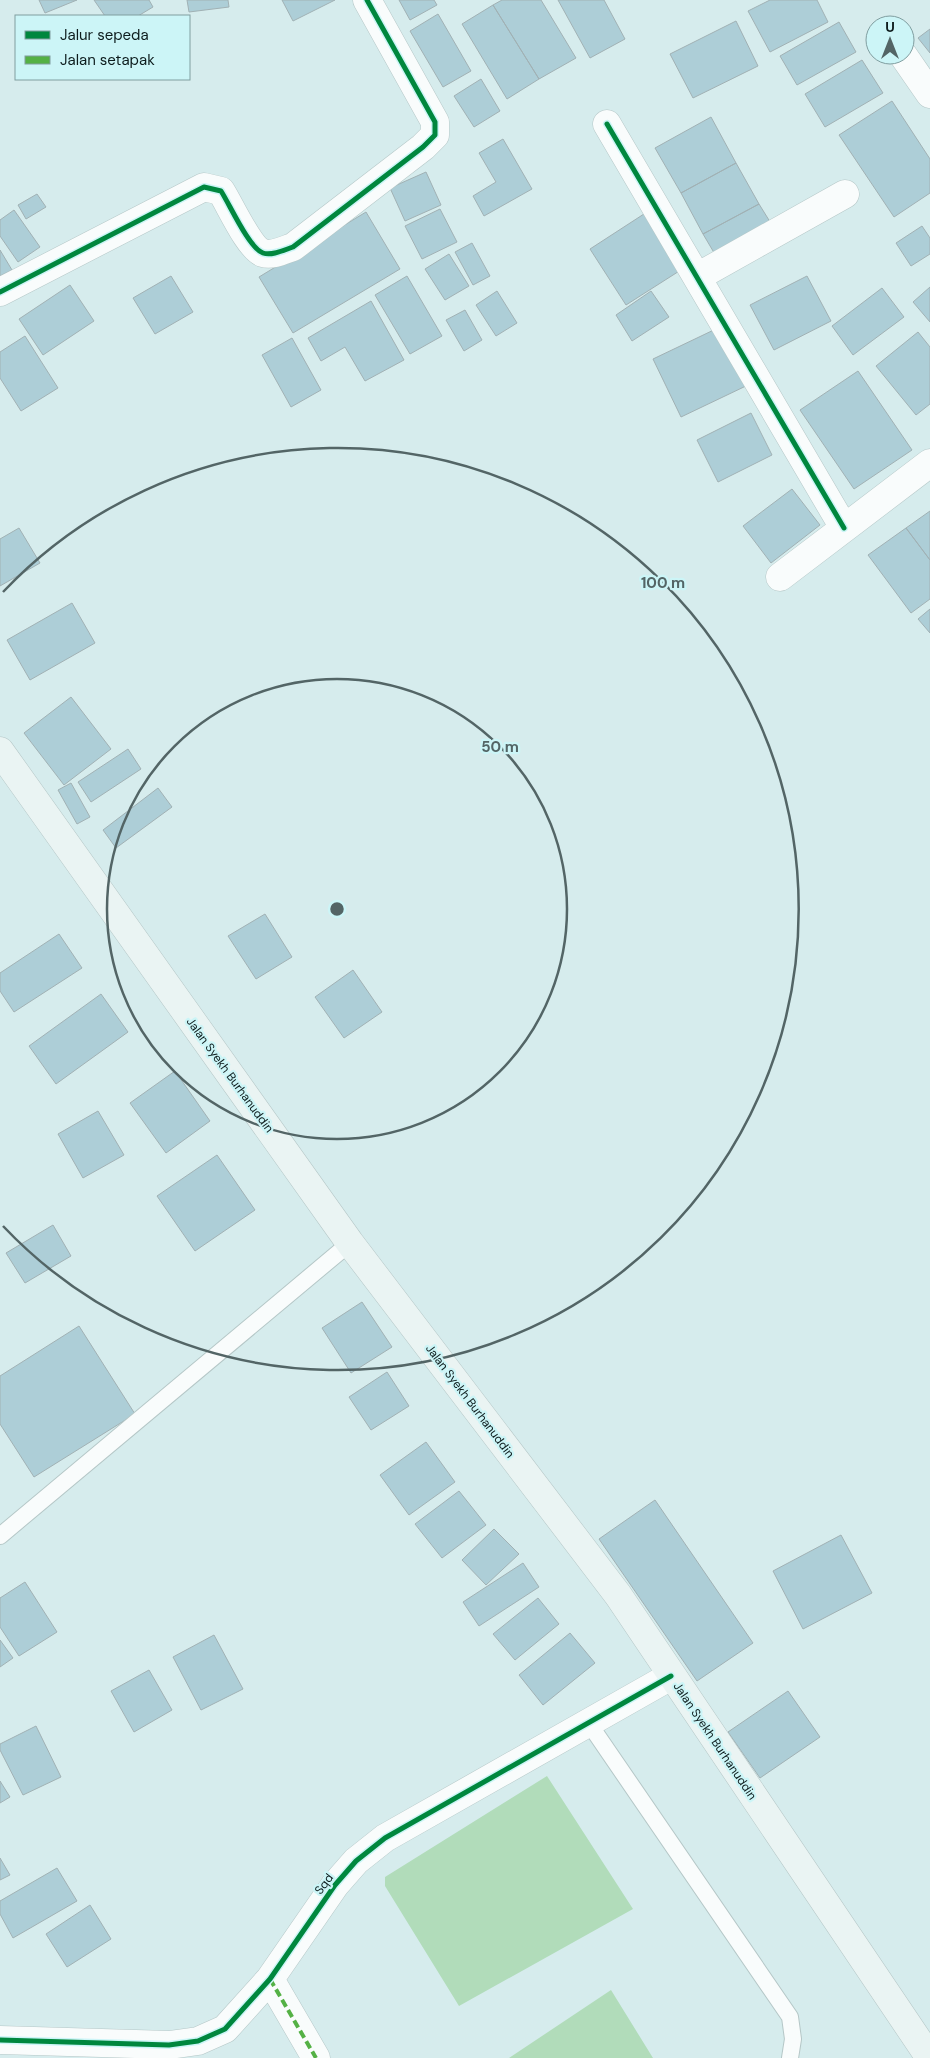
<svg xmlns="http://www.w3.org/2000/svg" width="930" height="2058" font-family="'DM Sans',sans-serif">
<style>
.green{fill:#b1dcba}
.building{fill:#adced7;stroke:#a1b1b4}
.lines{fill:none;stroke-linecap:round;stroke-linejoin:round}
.service-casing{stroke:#b5c7c7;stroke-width:18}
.minor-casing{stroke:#b5c7c7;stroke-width:29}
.secondary-casing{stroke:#b5c7c7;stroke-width:29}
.service{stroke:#f9fcfc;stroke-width:16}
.minor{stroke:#f9fcfc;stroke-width:28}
.secondary{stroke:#eaf4f3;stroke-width:28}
.quiet{stroke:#54b145;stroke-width:4;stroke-dasharray:8 4;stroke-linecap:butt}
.cycleway-casing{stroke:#ccf5f7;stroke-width:8}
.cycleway{stroke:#00873e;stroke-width:5}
.ring{fill:none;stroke:#536566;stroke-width:2.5}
.labels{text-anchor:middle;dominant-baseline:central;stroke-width:4.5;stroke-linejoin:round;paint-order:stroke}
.street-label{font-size:12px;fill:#0d1c1d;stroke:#ccf5f7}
.centre{fill:#536566;stroke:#ccf5f7;stroke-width:2.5}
.ring-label{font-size:15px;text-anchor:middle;font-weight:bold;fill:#536566;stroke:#ccf5f7;stroke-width:4.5;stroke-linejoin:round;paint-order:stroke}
</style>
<rect width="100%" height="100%" fill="#d6eced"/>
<path class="green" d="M547 1776 633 1909 459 2006 385 1886V1877Z
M611 1990 653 2058H509Z"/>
<path class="building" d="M39 0H77L45 13Z
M94 0H149L153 7 138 16H105Z
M187 0H228L229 7 189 12Z
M282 0H335L293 21Z
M399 0H434L437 5 410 20Z
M502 0H541L576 58 539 79 493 5Z
M558 0H604L625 39 590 58Z
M770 0H817L828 22 770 52 748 11Z
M493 5 539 79 507 99 462 24Z
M438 14 471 71 443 87 410 31Z
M736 21 758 66 693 98 670 54Z
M839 22 856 52 797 85 780 56Z
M930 29V53L918 38Z
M862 60 883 93 825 127 805 94Z
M481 79 500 111 474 127 454 96Z
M892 101 930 159V193L894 217 839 135Z
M711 117 736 163 681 193 655 148Z
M503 139 532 189 484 216 473 196 496 182 479 153Z
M736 163 759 204 703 234 681 193Z
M426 172 441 205 405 221 390 188Z
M37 194 46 207 26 219 18 205Z
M759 204 772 225 716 256 703 234Z
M440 209 457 242 422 259 405 226Z
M14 210 40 247 18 262 0 236V220Z
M366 212 400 269 293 333 259 277Z
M647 212 684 268 626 305 590 249Z
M922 226 930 238V254L911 266 896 243Z
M472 243 490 276 473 285 455 252Z
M0 250 12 270 0 276Z
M449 254 469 286 445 300 425 269Z
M171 276 193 312 155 334 133 298Z
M407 276 442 336 410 354 375 295Z
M807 276 831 321 774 350 750 305Z
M70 285 94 321 43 355 19 319Z
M930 287V322L913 302Z
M882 288 904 317 853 355 832 326Z
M497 291 517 323 496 336 476 305Z
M651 291 669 317 632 341 616 315Z
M371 301 404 360 365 381 345 347 321 361 308 338Z
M465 310 482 340 464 351 446 320Z
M720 327 748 385 681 417 653 359Z
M918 332 930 347V404L916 415 876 366Z
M25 336 58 388 21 411 0 378V352Z
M292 338 321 390 291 407 262 355Z
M858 371 912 450 854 489 800 410Z
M751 413 772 455 718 482 697 440Z
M792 489 820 525 771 563 743 526Z
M930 511V560L906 528Z
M19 528 40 563 0 586V539Z
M906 528 930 560V599L911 613 868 555Z
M72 603 95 643 30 680 7 640Z
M930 609V633L918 619Z
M71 697 111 749 64 785 24 733Z
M128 749 141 769 91 802 78 782Z
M71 783 90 817 77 824 58 790Z
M158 788 172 807 116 848 103 830Z
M265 914 292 957 256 979 228 936Z
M59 934 82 968 14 1012 0 991V973Z
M353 970 382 1012 344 1038 315 997Z
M101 994 128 1032 56 1084 29 1046Z
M175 1071 210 1121 166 1153 130 1103Z
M98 1111 124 1155 83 1178 58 1134Z
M217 1155 255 1210 195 1251 157 1196Z
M53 1225 71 1256 25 1283 6 1253Z
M362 1302 392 1347 351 1373 322 1328Z
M79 1326 135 1414 34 1477 0 1424V1376Z
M387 1372 409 1406 371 1430 349 1397Z
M426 1442 455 1482 409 1515 380 1475Z
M459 1491 486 1525 442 1558 415 1524Z
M655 1500 753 1643 697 1681 599 1539Z
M494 1529 519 1554 486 1585 462 1560Z
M841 1535 872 1593 803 1629 773 1571Z
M523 1563 539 1587 479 1626 463 1602Z
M25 1582 57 1632 19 1656 0 1627V1598Z
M538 1598 559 1624 515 1660 493 1634Z
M570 1633 595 1663 543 1705 519 1675Z
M214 1635 243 1689 201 1710 173 1657Z
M0 1640 13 1658 0 1667Z
M149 1670 172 1710 134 1732 111 1691Z
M788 1691 820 1737 760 1778 728 1732Z
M36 1726 61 1777 23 1795 0 1750V1744Z
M0 1781 10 1797 0 1803Z
M0 1858 10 1875 0 1880Z
M57 1868 77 1901 13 1938 0 1914V1901Z
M90 1905 111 1939 67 1967 46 1934Z"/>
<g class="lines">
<g class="service-casing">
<path id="service" d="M0 1536 350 1243
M588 1722 790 2017 793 2039 790 2058"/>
</g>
<g class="minor-casing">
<path id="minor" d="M903 55 930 94
M607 124 844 528
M697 277 845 194
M0 292 204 187 221 191C230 205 249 248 263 253 272 256 284 250 293 247L423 147 435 135V122L367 0
M780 577 930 463
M270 1979 316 2058
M0 2040 169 2045 198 2041 225 2029 270 1979 335 1885 356 1861 385 1838 671 1676"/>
</g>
<g class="secondary-casing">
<path id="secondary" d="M0 751 350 1243 618 1595 930 2058"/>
</g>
<use href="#service" class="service"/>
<use href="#minor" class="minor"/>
<use href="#secondary" class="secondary"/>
<path class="quiet" d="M270 1979 316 2058"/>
<g class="cycleway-casing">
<path id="cycleway" d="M607 124 844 528
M0 292 204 187 221 191C230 205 249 248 263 253 272 256 284 250 293 247L423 147 435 135V122L367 0
M0 2040 169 2045 198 2041 225 2029 270 1979 335 1885 356 1861 385 1838 671 1676"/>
</g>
<use href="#cycleway" class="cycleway"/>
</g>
<g class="ring">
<circle cx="337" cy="909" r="230"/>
<path d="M3 592A461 461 0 1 1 3 1226"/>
</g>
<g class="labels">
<g class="street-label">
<text transform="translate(230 1075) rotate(54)">Jalan Syekh Burhanuddin</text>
<text transform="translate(470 1401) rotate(53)">Jalan Syekh Burhanuddin</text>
<text transform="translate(715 1741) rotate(56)">Jalan Syekh Burhanuddin</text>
<text transform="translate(324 1884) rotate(-53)">Sqd</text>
</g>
</g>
<circle cx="337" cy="909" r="8" class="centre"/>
<g class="ring-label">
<text x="663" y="588">100 m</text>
<text x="500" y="752">50 m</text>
</g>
<rect x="15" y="15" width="175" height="65" fill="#ccf5f7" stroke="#809ea0"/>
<rect x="25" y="31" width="25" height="8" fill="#00873e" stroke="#809ea0"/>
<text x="60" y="40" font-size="15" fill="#0d1c1d">Jalur sepeda</text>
<rect x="25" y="56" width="25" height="8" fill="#54b145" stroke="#809ea0"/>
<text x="60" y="65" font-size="15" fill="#0d1c1d">Jalan setapak</text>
<g transform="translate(890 40)"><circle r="24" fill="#ccf5f7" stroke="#809ea0"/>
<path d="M0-4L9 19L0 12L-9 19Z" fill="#536566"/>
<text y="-8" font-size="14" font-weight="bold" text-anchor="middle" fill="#0d1c1d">U</text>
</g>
</svg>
